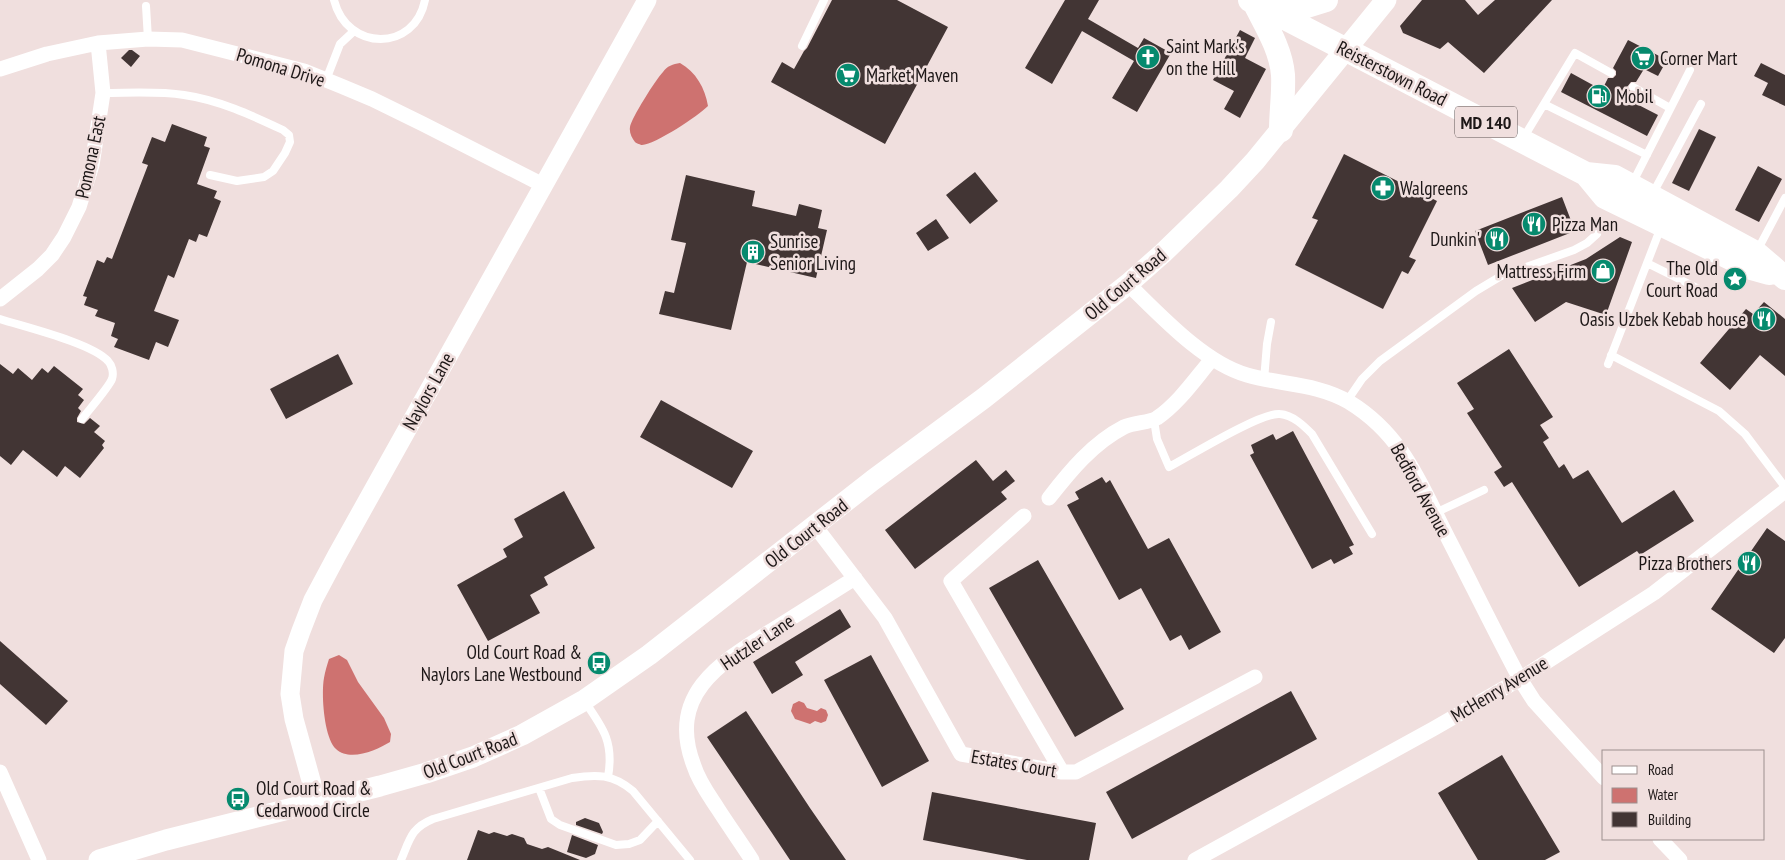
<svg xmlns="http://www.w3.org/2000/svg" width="1785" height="860" font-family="'PT Sans Narrow',sans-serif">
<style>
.water{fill:#ce7270}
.building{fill:#423534}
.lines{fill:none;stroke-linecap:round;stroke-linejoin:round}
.service{stroke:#fff;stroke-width:8}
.minor{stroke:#fff;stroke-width:15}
.tertiary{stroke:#fff;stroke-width:19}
.secondary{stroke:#fff;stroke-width:21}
.primary{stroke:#fff;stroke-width:24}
.labels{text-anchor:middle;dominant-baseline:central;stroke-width:5;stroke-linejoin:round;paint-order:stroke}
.shield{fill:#f0dfde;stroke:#5c5353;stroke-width:1}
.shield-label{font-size:18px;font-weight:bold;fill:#1d1717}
.poi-label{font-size:19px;fill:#1d1717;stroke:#f0dfde;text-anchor:start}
.street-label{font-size:19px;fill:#1d1717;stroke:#f0dfde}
</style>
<rect width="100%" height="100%" fill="#f0dfde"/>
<path class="water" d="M680 63C696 72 705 88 708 106 698 116 656 144 642 145 641 145 636 143 635 142 632 138 629 133 630 127 631 119 656 79 663 72 667 66 673 64 680 63Z
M339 655 347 660 358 682 384 718 391 734 390 742C377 750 350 762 336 749 324 738 321 694 324 678 325 672 327 665 329 659Z
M799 701 804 703 807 708 817 711 821 708 826 710 828 715 826 721 821 723 815 721 810 724 795 719 791 711 793 704Z"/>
<path class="building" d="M832 0H897L948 27 885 144 771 82 782 62 794 69 804 51 807 48Z
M1065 0H1099L1088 19 1138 48 1144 38 1171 53 1137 112 1112 98 1134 61 1082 31 1052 84 1025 68Z
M1422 0H1465L1478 15 1495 0H1552L1484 73 1448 42 1440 49 1403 33 1400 26Z
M1240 30 1255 38 1245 58 1266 69 1240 118 1224 109 1234 91 1213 80Z
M1628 40 1667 60 1658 76 1644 69 1636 82H1631L1627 87 1631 92 1627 99 1658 115 1647 136 1561 92 1571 73 1602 90 1608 78H1613L1616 75V71L1613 68Z
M129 50H132L140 56 131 67 121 58Z
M1761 63 1785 75V106L1762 95 1768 83 1754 76Z
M172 124 207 137 204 146 210 148 197 184 217 191 214 198 221 201 207 237 199 234 196 242 189 239 174 278 168 275 154 311 179 320 168 347 156 342 149 360 114 347 118 339 111 336 115 323 95 316 98 310 84 305 87 297 83 296 97 260 104 263 107 257 112 259 148 165 142 163 152 137 165 142Z
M1699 129 1716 137 1689 191 1672 183Z
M1344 154 1437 201 1409 257 1416 260 1408 274 1402 271 1383 309 1295 265 1318 220 1312 218Z
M1758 166 1782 179 1759 222 1735 210Z
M975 172 998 201 970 224 946 195Z
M686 175 755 191 752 206 796 216 799 204 822 210 818 228 827 230 816 278 747 262 731 330 659 314 665 291 674 293 686 243 671 240Z
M1562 197 1575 231 1488 265 1475 231Z
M936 219 949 238 928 251 916 233Z
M1620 237 1632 242 1606 315 1566 302 1535 322 1512 288 1586 259Z
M1764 302 1785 319V376L1760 355 1730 390 1700 363 1746 309 1753 314Z
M1509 349 1553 417 1540 425 1549 438 1543 442 1559 468 1564 464 1573 479 1588 470 1622 523 1674 490 1694 521 1640 555 1637 551 1579 587 1512 482 1504 487 1494 472 1502 467 1467 413 1474 409 1457 383Z
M338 354 353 384 286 419 270 389Z
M0 364 13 374 18 368 32 380 42 368 48 373 54 366 83 389 78 395 84 400 78 408 81 411 77 418V422L84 424 90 418 100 426 94 432 105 441 102 445 104 448 80 478 65 466 57 477 23 450 11 465 0 456Z
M661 400 753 451 732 488 640 437Z
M1293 431 1354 545 1349 547 1353 554 1334 564 1331 559 1312 569 1250 455 1254 453 1251 445 1273 434 1276 440Z
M976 460 993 481 1006 470 1015 481 1001 492 1007 499 915 569 885 530Z
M1102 477 1106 483 1110 480 1148 549 1169 538 1221 632 1189 650 1181 635 1170 641 1141 588 1119 600 1067 505 1079 499 1075 492Z
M564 491 595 548 544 577 548 585 530 595 540 613 488 641 457 585 507 557 503 549 523 537 514 519Z
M1767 528 1785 541V638L1774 653 1711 609Z
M1038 560 1124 709 1075 737 989 588Z
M840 609 851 627 795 662 803 675 772 694 753 662Z
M0 641 68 701 46 725 0 684Z
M871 655 929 761 882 787 824 680Z
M1291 691 1317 739 1132 839 1106 792Z
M746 711 810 808 846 860H790L772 833 707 737Z
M1502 755 1560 852 1545 860H1478L1438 793Z
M932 792 1096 823 1089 860H1027L923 840Z
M585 818 599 823 603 832 602 834 576 825V822Z
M478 830 489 834 494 832 507 836 512 834 524 838 527 844 542 849 548 847 580 860H467Z
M572 835 598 845 595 854 586 858 567 852Z"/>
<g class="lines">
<path class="service" d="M334 0C347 52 415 52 425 0
M146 6 148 39
M802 46 824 0
M326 80 340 44 354 31
M1633 87 1670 108
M103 93C130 93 158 91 184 95 219 100 251 115 283 130L289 135 290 142 285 153 273 171 264 177 237 181 210 175
M1544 104 1647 155
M1524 137 1575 53 1611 73
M1632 184 1690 70
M1652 195 1701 104
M1757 251 1785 198
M1647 263 1709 294
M0 319C25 327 92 343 108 361 112 365 114 373 112 379 109 387 88 411 82 419
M1611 355 1719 411 1745 434 1785 487
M1608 364 1661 227
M1264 380 1267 344 1271 322
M1347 401 1362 379 1380 361 1476 291 1501 276 1574 250 1587 243 1597 234
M1154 420 1157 439 1169 467C1190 456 1261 412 1280 414 1293 415 1304 426 1312 434L1372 534
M1435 513 1484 490
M585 702C604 729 614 743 608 777
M539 788 551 819 560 825 616 845 629 844 640 840 658 821
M401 860C410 839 411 828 433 819L572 778C597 774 613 774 633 791L690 860"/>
<path class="minor" d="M0 69 47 54 98 43 148 39 182 40 304 71 341 86 372 99 423 124 543 185
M1128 284C1160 315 1204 363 1247 375 1281 385 1316 383 1349 402 1405 436 1422 488 1451 544 1474 589 1496 634 1520 679L1534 701 1604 778
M0 299 38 269 52 255 64 237 79 207 92 165 103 93 98 43
M1049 498C1070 471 1093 443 1124 427 1134 422 1149 423 1157 418 1179 403 1195 379 1212 359
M1024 516 951 581 1062 772
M815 526 885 618 961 754 1062 772H1076L1255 677
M0 772 39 860
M1660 839 1680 860
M752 860C741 843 729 826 718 809 709 795 699 782 694 766 666 694 721 662 774 629 801 612 828 595 855 578
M1195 860 1433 729 1520 679 1654 593 1785 491"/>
<path class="tertiary" d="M317 802 294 719 290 694 294 651 301 631 313 600 337 555 647 0"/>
<path class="secondary" d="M99 860 166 840 380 786 426 773 473 757 522 735 583 701 649 655 873 480 984 398 1128 284 1163 253 1229 189 1255 161 1386 0"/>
<path class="primary" d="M1250 0 1586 174 1615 177 1756 253 1785 278
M1254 2C1265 24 1281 49 1283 75 1284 92 1281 112 1281 130
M1269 7 1297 9 1326 0
M1586 174 1605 197 1751 268 1769 273"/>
</g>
<defs>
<g id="church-disc" transform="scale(1.25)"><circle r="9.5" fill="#068a6e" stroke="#f0dfde"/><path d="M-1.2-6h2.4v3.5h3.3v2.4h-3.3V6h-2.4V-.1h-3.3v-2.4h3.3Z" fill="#fff"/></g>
<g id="supermarket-disc" transform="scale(1.25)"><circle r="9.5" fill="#068a6e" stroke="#f0dfde"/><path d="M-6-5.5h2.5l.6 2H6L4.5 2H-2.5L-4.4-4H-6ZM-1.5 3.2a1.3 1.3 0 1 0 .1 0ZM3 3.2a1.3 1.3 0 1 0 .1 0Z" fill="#fff"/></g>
<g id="fuel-disc" transform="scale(1.25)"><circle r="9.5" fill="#068a6e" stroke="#f0dfde"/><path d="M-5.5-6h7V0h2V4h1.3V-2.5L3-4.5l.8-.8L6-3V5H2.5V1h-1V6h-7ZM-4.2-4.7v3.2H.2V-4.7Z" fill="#fff"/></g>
<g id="pharmacy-disc" transform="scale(1.25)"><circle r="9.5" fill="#068a6e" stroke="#f0dfde"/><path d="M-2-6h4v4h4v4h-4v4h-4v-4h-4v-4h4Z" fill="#fff"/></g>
<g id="restaurant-disc" transform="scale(1.25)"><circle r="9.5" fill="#068a6e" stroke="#f0dfde"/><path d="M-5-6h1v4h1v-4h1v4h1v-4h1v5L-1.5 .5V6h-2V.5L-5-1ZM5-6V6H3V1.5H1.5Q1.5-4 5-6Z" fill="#fff"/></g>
<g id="building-disc" transform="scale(1.25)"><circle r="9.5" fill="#068a6e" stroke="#f0dfde"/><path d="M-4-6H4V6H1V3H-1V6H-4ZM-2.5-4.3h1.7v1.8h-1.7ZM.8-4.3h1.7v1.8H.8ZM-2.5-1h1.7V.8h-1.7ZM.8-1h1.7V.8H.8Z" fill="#fff"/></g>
<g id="shop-disc" transform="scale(1.25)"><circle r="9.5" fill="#068a6e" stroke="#f0dfde"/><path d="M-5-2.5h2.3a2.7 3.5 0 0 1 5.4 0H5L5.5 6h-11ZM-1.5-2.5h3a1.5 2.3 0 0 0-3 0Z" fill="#fff"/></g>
<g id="sight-disc" transform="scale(1.25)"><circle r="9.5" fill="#068a6e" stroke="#f0dfde"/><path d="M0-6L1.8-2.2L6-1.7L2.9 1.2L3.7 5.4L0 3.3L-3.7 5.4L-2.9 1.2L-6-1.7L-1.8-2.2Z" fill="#fff"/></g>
<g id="bus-disc" transform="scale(1.25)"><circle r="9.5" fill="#068a6e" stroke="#f0dfde"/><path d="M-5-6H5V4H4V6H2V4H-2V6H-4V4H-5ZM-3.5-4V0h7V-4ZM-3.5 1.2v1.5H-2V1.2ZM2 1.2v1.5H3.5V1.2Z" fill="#fff"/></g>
</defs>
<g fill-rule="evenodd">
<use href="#church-disc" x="1148" y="57"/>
<use href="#supermarket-disc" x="1643" y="58"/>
<use href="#supermarket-disc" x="848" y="75"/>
<use href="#fuel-disc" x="1599" y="96"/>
<use href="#pharmacy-disc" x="1383" y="188"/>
<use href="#restaurant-disc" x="1534" y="224"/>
<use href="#restaurant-disc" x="1497" y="239"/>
<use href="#building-disc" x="753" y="252"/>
<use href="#shop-disc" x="1603" y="271"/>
<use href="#sight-disc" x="1735" y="279"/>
<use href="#restaurant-disc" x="1764" y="319"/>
<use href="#restaurant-disc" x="1749" y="563"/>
<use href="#bus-disc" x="599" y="663"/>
<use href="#bus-disc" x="238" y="799"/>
</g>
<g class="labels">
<rect class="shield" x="1455" y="106.5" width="62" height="31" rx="4"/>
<g class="shield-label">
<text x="1486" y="122">MD 140</text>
</g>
<g class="poi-label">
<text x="1166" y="46">Saint Mark's<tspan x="1166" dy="22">on the Hill</tspan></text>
<text x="1660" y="58">Corner Mart</text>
<text x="866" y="75">Market Maven</text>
<text x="1616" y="96">Mobil</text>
<text x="1400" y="188">Walgreens</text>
<text x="1552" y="224">Pizza Man</text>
<text x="1480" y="239" text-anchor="end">Dunkin'</text>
<text x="770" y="241">Sunrise<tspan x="770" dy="22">Senior Living</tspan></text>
<text x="1718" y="268" text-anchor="end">The Old<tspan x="1718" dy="22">Court Road</tspan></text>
<text x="1586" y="271" text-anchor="end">Mattress Firm</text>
<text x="1746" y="319" text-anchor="end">Oasis Uzbek Kebab house</text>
<text x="1732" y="563" text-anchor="end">Pizza Brothers</text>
<text x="582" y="652" text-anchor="end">Old Court Road &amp;<tspan x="582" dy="22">Naylors Lane Westbound</tspan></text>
<text x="256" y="788">Old Court Road &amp;<tspan x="256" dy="22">Cedarwood Circle</tspan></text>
</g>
<g class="street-label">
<text transform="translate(281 67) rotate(17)">Pomona Drive</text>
<text transform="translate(1392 73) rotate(27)">Reisterstown Road</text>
<text transform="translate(90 157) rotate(-78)">Pomona East</text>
<text transform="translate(1125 284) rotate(-40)">Old Court Road</text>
<text transform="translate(428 391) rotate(-61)">Naylors Lane</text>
<text transform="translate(1421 490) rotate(61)">Bedford Avenue</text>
<text transform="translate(806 533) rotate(-38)">Old Court Road</text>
<text transform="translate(757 642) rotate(-34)">Hutzler Lane</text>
<text transform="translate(1499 689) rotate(-31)">McHenry Avenue</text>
<text transform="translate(470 755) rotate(-21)">Old Court Road</text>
<text transform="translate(1014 763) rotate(10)">Estates Court</text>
</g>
</g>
<rect x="1602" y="750" width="162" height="90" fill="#f0dfde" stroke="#9c8f8e"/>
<rect x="1612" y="766" width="25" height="8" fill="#ffffff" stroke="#9c8f8e"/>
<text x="1648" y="775" font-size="15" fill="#1d1717">Road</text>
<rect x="1612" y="788" width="25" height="15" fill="#ce7270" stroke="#9c8f8e"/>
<text x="1648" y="800" font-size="15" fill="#1d1717">Water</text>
<rect x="1612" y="812" width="25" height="15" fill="#423534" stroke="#9c8f8e"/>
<text x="1648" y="825" font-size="15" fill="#1d1717">Building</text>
</svg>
